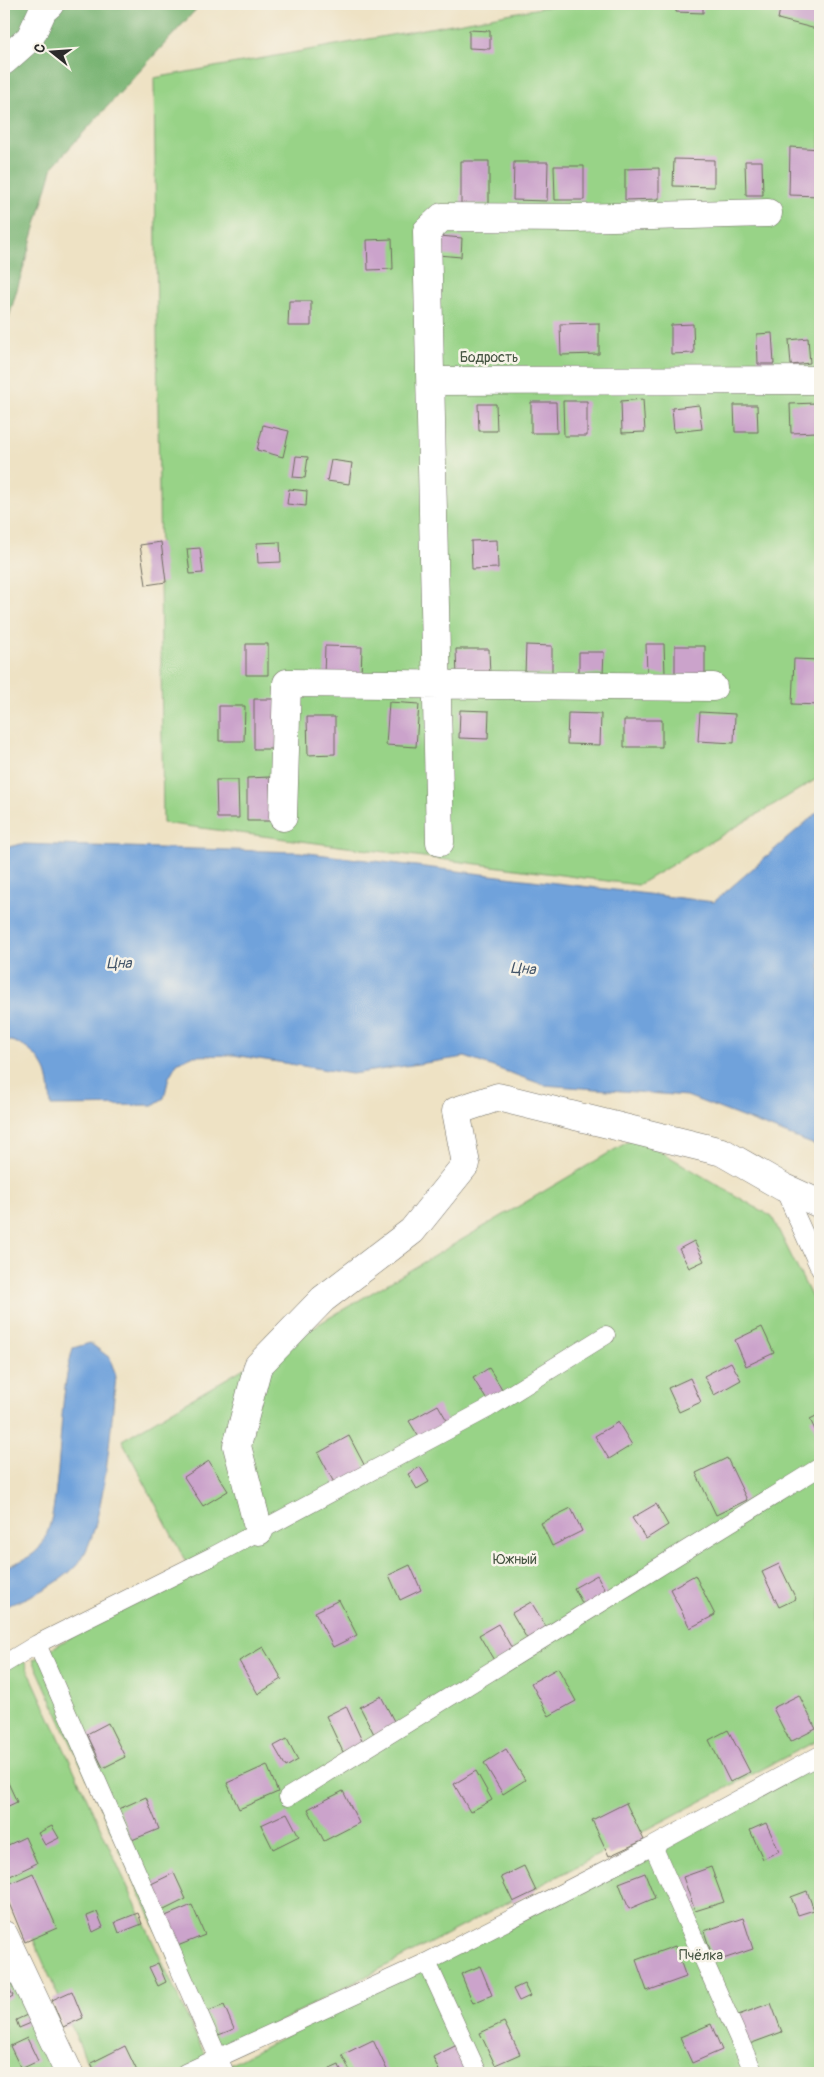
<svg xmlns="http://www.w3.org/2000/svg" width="824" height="2077" font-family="Pangolin,sans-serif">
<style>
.green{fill:#98d387;stroke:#627f59}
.forest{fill:#7ab574;stroke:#527050}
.water{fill:#70a2db;stroke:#4e6683}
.building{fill:#cba3cb}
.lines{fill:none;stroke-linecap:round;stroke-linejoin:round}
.lane-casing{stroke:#6f6b61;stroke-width:19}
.street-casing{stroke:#6f6b61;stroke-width:29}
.lane{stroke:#fff;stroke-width:18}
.street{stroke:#fff;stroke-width:28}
.labels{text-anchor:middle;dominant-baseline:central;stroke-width:5;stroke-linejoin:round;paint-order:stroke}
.park-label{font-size:14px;fill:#465542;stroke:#f7f3e8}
.water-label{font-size:15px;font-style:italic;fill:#435569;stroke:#f7f3e8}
</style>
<rect width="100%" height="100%" fill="#f7f3e8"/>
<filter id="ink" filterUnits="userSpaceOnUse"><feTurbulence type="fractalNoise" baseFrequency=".02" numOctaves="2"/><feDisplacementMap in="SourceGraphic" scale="10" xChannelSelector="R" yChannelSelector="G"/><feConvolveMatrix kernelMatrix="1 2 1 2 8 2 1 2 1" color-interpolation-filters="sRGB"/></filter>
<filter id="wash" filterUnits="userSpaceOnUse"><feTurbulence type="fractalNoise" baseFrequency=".0096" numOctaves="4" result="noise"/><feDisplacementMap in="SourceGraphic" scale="20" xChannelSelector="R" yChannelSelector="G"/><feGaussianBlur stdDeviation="1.12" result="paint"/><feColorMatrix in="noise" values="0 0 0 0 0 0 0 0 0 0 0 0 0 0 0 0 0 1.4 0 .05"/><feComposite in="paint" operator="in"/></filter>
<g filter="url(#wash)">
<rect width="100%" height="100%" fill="#eee2c4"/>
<path class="green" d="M562 4H820V777L638 885 163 823 154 78Z
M636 1137 772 1217 820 1314V1739L214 2056 33 1660 188 1566 122 1440Z
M19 1650 213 2073H92L4 1873V1654Z
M820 1759V2073H214Z
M4 1917 68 2073H4Z"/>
<path class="forest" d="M4 4H201L53 166 4 334Z"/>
<path class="water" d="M820 810V1147L687 1096 544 1085 465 1057 352 1074 234 1055 192 1056 177 1063 169 1077 164 1098 153 1105 51 1106C50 1096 50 1084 47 1075 42 1058 21 1040 4 1040V848L21 844 300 852 714 902Z
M90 1343 110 1358 116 1377C111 1421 105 1536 76 1566 57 1586 30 1597 4 1607V1567C17 1563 35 1557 42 1544 51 1528 54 1507 56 1488 62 1442 60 1392 73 1348Z"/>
<g id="blocks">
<path class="building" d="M676 4H703V13L676 12Z
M781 4H820V30L778 19Z
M469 30 490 31V49L469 48Z
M790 147 820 149V196L789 195Z
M674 159 714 160V187L673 186Z
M461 161H489V204H461Z
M745 161H762L763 195H746Z
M514 162H548L547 201 513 200Z
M554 166H584V200H555Z
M659 168V199L625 200V169Z
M440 236 462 238 461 257 438 255Z
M392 239 393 269 368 270 367 240Z
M289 301H311V326H288Z
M599 323V354L561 355 560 324Z
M693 324 694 353 671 354V325Z
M772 333 774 364H758L757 334Z
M808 338 810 363 791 365 789 340Z
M643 399 645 432 622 433 621 401Z
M563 401H587V436H564Z
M531 402H556L557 433H531Z
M816 403 817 432 791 433 790 404Z
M478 404H496L497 431H479Z
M699 405 702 429 674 432 672 408Z
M734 405H757L758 432H735Z
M263 425 289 431 283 457 257 450Z
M296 456 308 457 305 478 293 477Z
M331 460 352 463 349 484 327 481Z
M289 489 307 491 306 506 287 504Z
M497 540 498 568 472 569 471 541Z
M161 542 166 582 146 585 140 545Z
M280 542 281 562 258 563 257 543Z
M200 548 203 573 190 574 187 549Z
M246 644H268V675H246Z
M646 644H664L665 674H647Z
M526 645 552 646V675L525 674Z
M325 646 362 647 361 677 324 676Z
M675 646H705V676L675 675Z
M456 649H489L490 677 457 678Z
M579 652H604L603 674H579Z
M794 659 820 660V705L792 704Z
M254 699H277V749H254Z
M389 702 419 704 416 747 386 745Z
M219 706H245L244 741H219Z
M460 710 489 711 488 739 459 738Z
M700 712 735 714 734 743 698 741Z
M568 713 601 714 600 745 567 744Z
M307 717H335V754L308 755Z
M624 720H662V747H624Z
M270 777V821H247V778Z
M216 780H238L239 818H217Z
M694 1241 704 1261 689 1268 679 1249Z
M762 1327 774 1353 746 1366 735 1340Z
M731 1362 741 1380 714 1395 704 1376Z
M489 1368 504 1392 488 1402 473 1378Z
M690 1378 701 1402 679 1412 668 1388Z
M438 1405 449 1424 420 1439 409 1421Z
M820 1414V1441L810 1419Z
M618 1422 632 1445 609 1459 595 1436Z
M349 1436 369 1474 338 1490 318 1453Z
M727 1458 747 1500 716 1515 696 1473Z
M209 1461 228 1491 203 1506 184 1477Z
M420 1467 429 1482 417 1489 408 1474Z
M656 1504 668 1525 646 1539 632 1518Z
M571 1508 582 1531 552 1546 541 1523Z
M779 1564 796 1599 779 1607 762 1572Z
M410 1565 421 1590 400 1600 389 1575Z
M597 1575 610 1599 587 1612 574 1588Z
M695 1575 715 1615 690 1628 670 1589Z
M339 1600 357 1635 333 1647 315 1612Z
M531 1602 550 1633 530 1644 512 1613Z
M498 1624 514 1652 495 1662 479 1635Z
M263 1647 282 1679 258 1694 239 1661Z
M558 1668 576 1701 549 1716 531 1683Z
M799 1695 816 1729 790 1742 773 1708Z
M381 1696 396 1725 375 1736 360 1707Z
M346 1706 363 1743 343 1752 326 1716Z
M108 1723 125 1757 103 1768 87 1734Z
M728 1730 750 1772 730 1782 709 1740Z
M287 1739 298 1760 286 1767 274 1746Z
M506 1749 525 1780 503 1794 484 1763Z
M267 1765 278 1792 239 1809 227 1783Z
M476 1771 492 1800 470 1812 454 1784Z
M4 1774 17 1802 4 1808Z
M343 1791 359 1823 324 1841 308 1809Z
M146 1797 159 1829 132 1840 119 1809Z
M626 1803 644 1840 609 1856 592 1820Z
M287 1813 299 1836 273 1849 261 1825Z
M766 1823 779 1851 763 1859 750 1830Z
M52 1826 59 1838 45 1845 38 1833Z
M25 1837 37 1863 4 1879V1847Z
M524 1866 536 1891 513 1902 501 1877Z
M711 1867 724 1902 695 1911 683 1877Z
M33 1873 57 1928 25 1942 4 1891V1886Z
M174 1873 186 1899 160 1912 147 1886Z
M645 1873 655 1898 629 1909 619 1883Z
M807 1891 814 1910 798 1915 791 1897Z
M192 1905 205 1935 175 1947 163 1917Z
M97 1912 103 1927 93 1932 87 1916Z
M138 1913 142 1924 119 1933 115 1922Z
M743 1918 753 1949 714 1962 704 1931Z
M675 1946 686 1977 647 1991 636 1960Z
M158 1963 166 1982 158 1986 149 1967Z
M480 1966 492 1995 473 2003 461 1974Z
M4 1978 13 1996 4 2001Z
M524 1984 530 1996 519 2001 513 1989Z
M72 1991 83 2018 63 2027 52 2000Z
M771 2003 782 2032 744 2046 733 2017Z
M224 2005 234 2029 216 2036 206 2012Z
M27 2015 31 2023 19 2028 16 2020Z
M504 2022 520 2054 495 2065 480 2033Z
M711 2024 722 2050 692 2063 680 2037Z
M27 2038 38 2061 21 2069 10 2046Z
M373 2040 387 2070 380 2073H351L342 2055Z
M457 2045 471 2073H440L433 2057Z
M125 2046 138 2073H96L91 2063Z
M339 2065 342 2073H321Z"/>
</g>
</g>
<g filter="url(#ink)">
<use href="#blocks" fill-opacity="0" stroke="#6f6b61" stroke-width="1"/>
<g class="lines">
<g class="lane-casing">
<path id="lane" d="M783 1187 820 1269
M37 1644 225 2073
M4 1664 37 1644 213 1556 487 1409 606 1335
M288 1797 820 1467
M653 1846 754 2073
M427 1962 478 2073
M185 2073 427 1962 653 1846 820 1755"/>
</g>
<g class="street-casing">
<path id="street" d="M4 61 30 38 43 10 50 4
M431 381 820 380
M283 817 287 683 713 687
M440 842 427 231 442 217 575 218 768 213
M259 1531 237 1446 258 1366 323 1299 412 1231 466 1164 456 1111 498 1097 722 1152 783 1187 820 1204
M4 1935 69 2073"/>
</g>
<use href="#lane" class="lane"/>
<use href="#street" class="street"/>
</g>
</g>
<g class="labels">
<g class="park-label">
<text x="489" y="357">Бодрость</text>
<text x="515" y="1559">Южный</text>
<text x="701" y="1955">Пчёлка</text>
</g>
<g class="water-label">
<text x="119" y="963">Цна</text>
<text transform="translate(523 969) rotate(4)">Цна</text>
</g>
</g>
<rect width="824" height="2077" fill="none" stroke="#f7f3e8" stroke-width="20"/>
<g transform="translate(52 52) rotate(287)" stroke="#f7f3e8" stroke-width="4" paint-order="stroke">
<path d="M0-4L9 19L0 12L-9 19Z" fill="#2b2b2b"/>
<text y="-8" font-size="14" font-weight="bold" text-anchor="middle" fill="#2b2b2b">С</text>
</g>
</svg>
